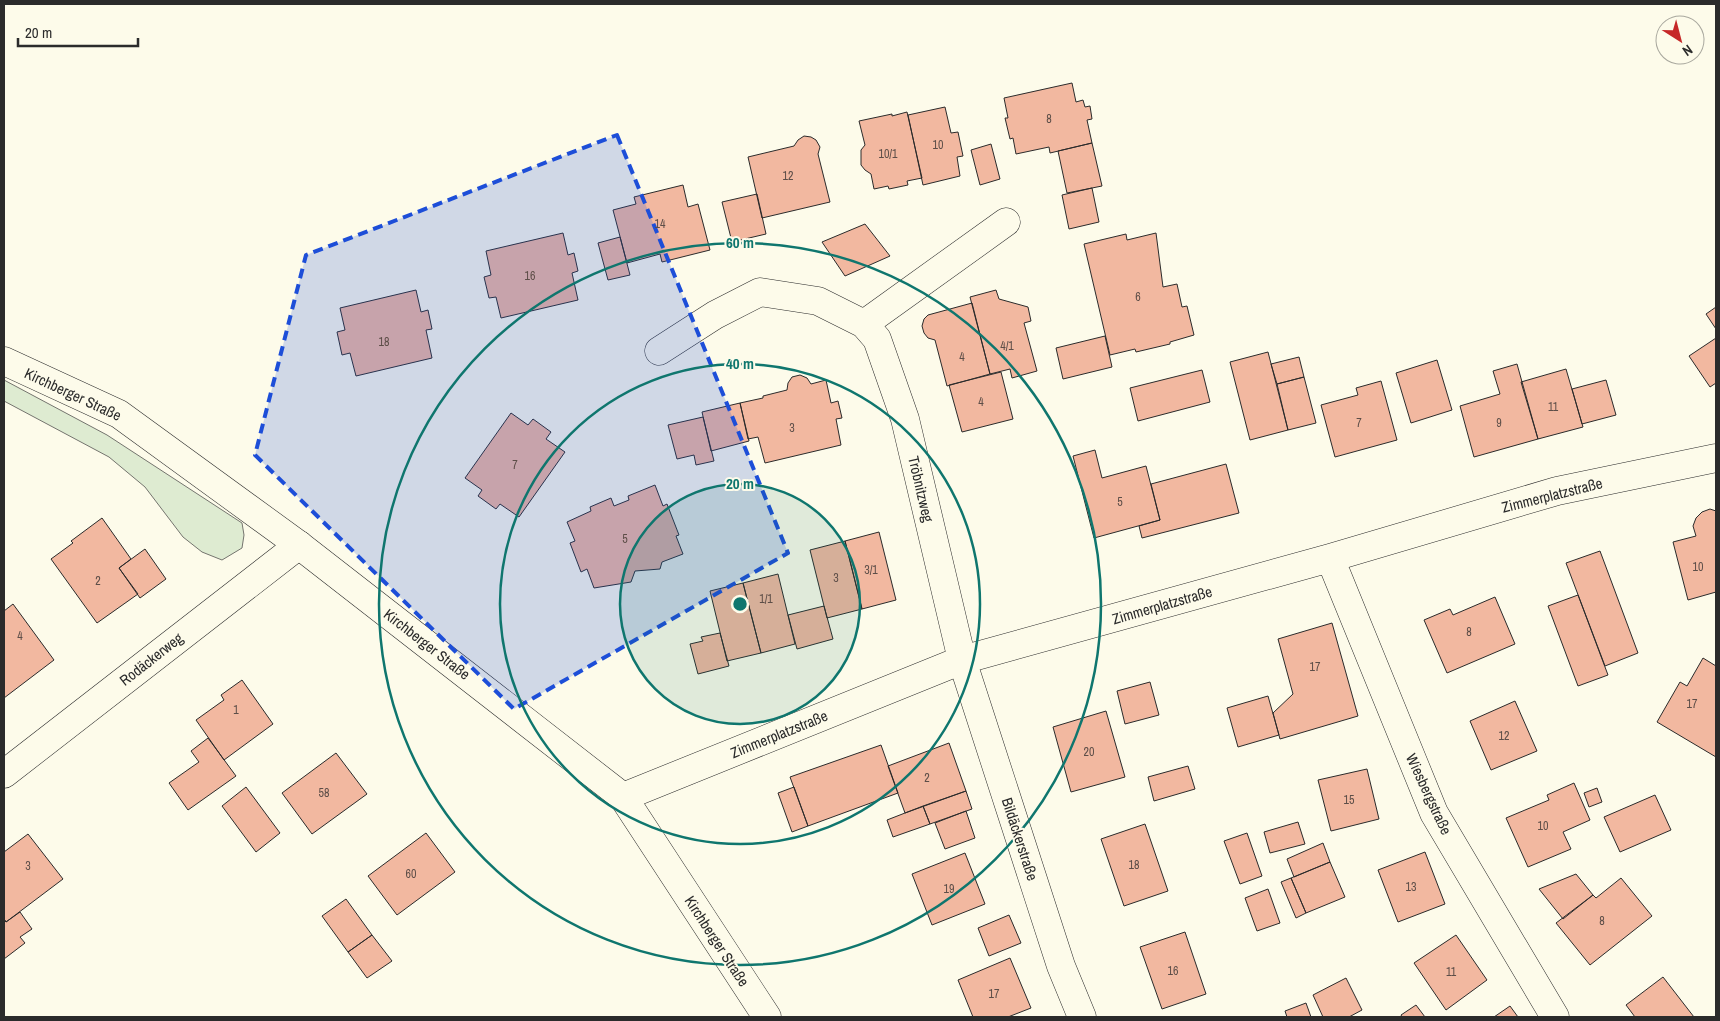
<svg xmlns="http://www.w3.org/2000/svg" width="1720" height="1021" font-family="'Archivo Narrow',sans-serif">
<style>
.grass{fill:#deebd1;stroke:#74746e}
.building{fill:#f2b8a0;stroke:#2b2b2b}
.lines{fill:none;stroke-linecap:round;stroke-linejoin:round}
.minor-casing{stroke:#2b2b2b;stroke-width:29}
.major-casing{stroke:#2b2b2b;stroke-width:29}
.minor{stroke:#fdfbea;stroke-width:28}
.major{stroke:#fdfbea;stroke-width:28}
.marked{fill:#1d4ed8;fill-opacity:0.2;stroke:#1d4ed8;stroke-width:4;stroke-dasharray:10 6;stroke-linejoin:round}
.ring{fill:none;stroke:#0f766e;stroke-width:2.5}
.labels{text-anchor:middle;dominant-baseline:central;stroke-width:4;stroke-linejoin:round;paint-order:stroke}
.number-label{font-size:12px;fill:#5d4e48}
.street-label{font-size:15px;fill:#2b2b2b;stroke:#fdfbea}
.centre{fill:#0f766e;stroke:#fdfbea;stroke-width:2.5}
.ring-label{font-size:15px;text-anchor:middle;font-weight:bold;fill:#0f766e;stroke:#fdfbea;stroke-width:4;stroke-linejoin:round;paint-order:stroke}
</style>
<rect width="100%" height="100%" fill="#fdfbea"/>
<path class="grass" d="M4 380 107 435 242 523 244 535 242 548 222 560 202 552 183 537 145 487 109 457 4 401Z"/>
<path class="building" d="M1072 83 1076 102 1083 100 1085 107 1090 106 1092 119 1087 120 1092 143 1050 153 1049 147 1016 154 1013 138 1010 139 1005 118H1008L1004 98Z
M945 107 951 133 958 132 963 156 957 157 960 176 923 185 908 115Z
M907 112 922 178 907 181 908 185 889 189 888 186 874 189 871 174 865 170 861 165V150L865 145 859 121 892 114V116Z
M804 136 811 137 816 140 820 147 818 154 830 202 762 218 748 157 794 146 798 140Z
M1092 143 1102 186 1067 193 1058 151Z
M991 144 1000 179 980 185 971 150Z
M683 185 688 207 698 204 710 250 662 262 660 254 627 263 613 210 636 204 634 197Z
M1092 188 1099 222 1069 229 1062 195Z
M757 194 766 234 732 242 722 202Z
M865 224 890 256 845 276 822 242Z
M563 233 568 255 574 253 578 271 572 273 578 300 501 318 496 297 489 298 484 277 491 275 486 251Z
M1156 233 1163 287 1177 284 1182 307 1187 306 1194 335 1170 342V344L1136 352 1135 349 1110 355 1084 244 1126 234 1127 240Z
M620 237 630 275 608 280 598 243Z
M416 290 421 312 428 310 432 329 426 330 432 358 356 376 350 353 342 355 337 332 345 330 340 308Z
M996 290 999 299 1028 307 1031 321 1024 323 1037 371 1012 378 1010 369 990 374 970 297Z
M972 303 990 374 947 386 935 340 928 338 924 333 922 326 924 319 928 315Z
M1716 307V329L1706 314Z
M1105 336 1112 367 1063 379 1056 348Z
M1716 338V383L1710 387 1689 356Z
M1268 352 1288 430 1250 440 1230 362Z
M1299 357 1304 377 1277 384 1271 364Z
M1437 360 1452 410 1411 423 1396 373Z
M1517 364 1538 439 1474 457 1460 406 1500 394 1493 371Z
M1566 369 1583 427 1538 439 1521 382Z
M1202 370 1210 402 1138 421 1130 388Z
M1001 372 1013 419 962 432 949 385Z
M800 375 807 378 811 384 826 380 831 403 838 401 842 418 836 419 841 445 765 463 758 437 748 439 740 403 763 398V396L787 390 788 383 792 377Z
M1304 377 1316 423 1288 430 1277 384Z
M1606 380 1616 415 1582 424 1572 389Z
M1381 381 1397 440 1335 457 1321 405 1358 395 1356 388Z
M740 403 749 441 711 451 702 412Z
M511 413 528 425 533 419 551 432 546 439 565 452 519 517 500 504 496 509 478 496 482 490 465 478Z
M703 417 714 461 696 465 694 455 677 459 668 425Z
M1095 450 1102 478 1146 466 1160 520 1094 538 1073 456Z
M1226 464 1239 513 1142 538 1139 526 1160 520 1151 484Z
M655 485 663 506 667 504 679 535 676 536 683 554 662 562 660 569 635 571 631 582 594 588 587 569 581 572 570 543 575 541 567 522 591 511 590 507 611 498 614 506 629 500 628 496Z
M1710 509 1716 511V592L1688 600 1673 542 1696 536 1693 526 1696 518 1702 512Z
M102 518 131 559 119 568 138 594 97 623 51 559 73 543 71 541Z
M879 532 896 600 862 609 845 541Z
M845 541 862 609 827 618 810 550Z
M145 549 166 579 140 598 119 568Z
M1600 551 1638 653 1605 666 1566 563Z
M778 574 795 644 761 653 743 583Z
M743 583 761 653 727 661 710 591Z
M1578 595 1608 675 1578 686 1548 606Z
M1495 597 1515 644 1447 673 1424 620 1450 609 1453 615Z
M13 604 54 660 4 698V611Z
M824 606 833 639 797 649 788 615Z
M1332 623 1358 716 1280 739 1273 713 1293 694 1278 639Z
M720 633 729 666 698 674 690 644 703 641 701 637Z
M1703 658 1716 666V757L1657 722 1680 682 1687 686Z
M242 680 273 724 224 760 196 720 224 700 221 695Z
M1150 682 1159 715 1125 724 1117 691Z
M1268 696 1279 735 1238 747 1227 708Z
M1515 701 1537 751 1491 770 1470 721Z
M1106 711 1125 777 1071 792 1053 727Z
M208 738 236 776 188 810 169 783 199 762 191 751Z
M949 743 966 791 905 813 888 766Z
M881 745 898 793 808 826 790 777Z
M336 753 367 794 312 834 282 793Z
M1188 766 1195 789 1154 801 1148 777Z
M1367 769 1379 819 1331 831 1318 780Z
M1574 783 1590 820 1563 832 1571 849 1528 867 1506 818 1549 800 1547 795Z
M246 787 280 833 256 852 222 806Z
M794 787 808 826 792 832 778 793Z
M1597 788 1602 802 1589 807 1584 793Z
M966 791 972 809 930 824 923 806Z
M1655 795 1671 830 1620 852 1604 817Z
M923 806 930 824 893 837 887 820Z
M966 811 975 838 945 849 935 823Z
M1298 822 1305 844 1270 853 1264 832Z
M1145 824 1168 891 1124 906 1101 839Z
M426 833 455 872 397 915 368 876Z
M1247 833 1262 876 1240 884 1224 841Z
M28 834 63 879 6 922 4 919V852Z
M1323 843 1330 862 1294 877 1287 859Z
M1425 852 1445 904 1398 922 1378 870Z
M965 853 985 904 932 925 912 874Z
M1330 862 1345 897 1306 913 1291 878Z
M1576 874 1593 895 1563 919 1539 889Z
M1291 878 1306 913 1296 918 1281 882Z
M1621 878 1652 916 1590 965 1556 923 1593 895 1596 898Z
M1268 889 1280 923 1257 931 1245 898Z
M346 899 372 935 348 952 322 916Z
M20 912 32 929 20 937 25 943 4 959V919L6 922Z
M1009 915 1021 943 989 956 978 928Z
M1185 932 1206 994 1162 1009 1140 947Z
M372 935 392 961 367 978 348 952Z
M1456 935 1487 980 1446 1010 1414 963Z
M1010 958 1031 1008 1008 1017H973L958 980Z
M1663 977 1694 1017H1635L1626 1005Z
M1346 978 1362 1010 1349 1017H1323L1313 995Z
M1306 1003 1311 1017H1287L1285 1011Z
M1416 1005 1425 1017H1402L1401 1015Z
M1510 1006 1518 1017H1494Z"/>
<g class="lines">
<g class="minor-casing">
<path id="minor" d="M864 324 1006 222
M659 351 715 315 760 292 818 301 864 324 877 339 905 419 962 660 1061 966 1082 1017
M1330 558 1434 813 1555 1017
M4 774 299 545
M623 797 962 660 1330 558 1557 491 1716 458"/>
</g>
<g class="major-casing">
<path id="major" d="M4 361 119 414 299 545 623 797 767 1017"/>
</g>
<use href="#minor" class="minor"/>
<use href="#major" class="major"/>
</g>
<path class="marked" d="M617 135 788 553 514 709 255 455 306 255Z"/>
<circle cx="740" cy="604" r="120" fill="#0f766e" fill-opacity=".12"/>
<g class="ring">
<circle cx="740" cy="604" r="120"/>
<circle cx="740" cy="604" r="240"/>
<circle cx="740" cy="604" r="361"/>
</g>
<g class="labels">
<g class="number-label">
<text x="1049" y="119">8</text>
<text x="938" y="145">10</text>
<text x="888" y="154">10/1</text>
<text x="788" y="176">12</text>
<text x="660" y="224">14</text>
<text x="530" y="276">16</text>
<text x="1138" y="297">6</text>
<text x="384" y="342">18</text>
<text x="1007" y="346">4/1</text>
<text x="962" y="357">4</text>
<text x="981" y="402">4</text>
<text x="1553" y="407">11</text>
<text x="1359" y="423">7</text>
<text x="1499" y="423">9</text>
<text x="792" y="428">3</text>
<text x="515" y="465">7</text>
<text x="1120" y="502">5</text>
<text x="625" y="539">5</text>
<text x="1698" y="567">10</text>
<text x="871" y="570">3/1</text>
<text x="836" y="578">3</text>
<text x="98" y="581">2</text>
<text x="766" y="599">1/1</text>
<text x="1469" y="632">8</text>
<text x="20" y="636">4</text>
<text x="1315" y="667">17</text>
<text x="1692" y="704">17</text>
<text x="236" y="710">1</text>
<text x="1504" y="736">12</text>
<text x="1089" y="752">20</text>
<text x="927" y="778">2</text>
<text x="324" y="793">58</text>
<text x="1349" y="800">15</text>
<text x="1543" y="826">10</text>
<text x="1134" y="865">18</text>
<text x="28" y="866">3</text>
<text x="411" y="874">60</text>
<text x="1411" y="887">13</text>
<text x="949" y="889">19</text>
<text x="1602" y="921">8</text>
<text x="1173" y="971">16</text>
<text x="1451" y="972">11</text>
<text x="994" y="994">17</text>
</g>
<g class="street-label">
<text transform="translate(73 394) rotate(25)">Kirchberger Straße</text>
<text transform="translate(921 489) rotate(77)">Tröbnitzweg</text>
<text transform="translate(1552 495) rotate(-14)">Zimmerplatzstraße</text>
<text transform="translate(1162 605) rotate(-16)">Zimmerplatzstraße</text>
<text transform="translate(427 644) rotate(38)">Kirchberger Straße</text>
<text transform="translate(151 659) rotate(-38)">Rodäckerweg</text>
<text transform="translate(779 734) rotate(-22)">Zimmerplatzstraße</text>
<text transform="translate(1429 794) rotate(65)">Wiesbergstraße</text>
<text transform="translate(1020 839) rotate(72)">Bildäckerstraße</text>
<text transform="translate(717 941) rotate(57)">Kirchberger Straße</text>
</g>
</g>
<circle cx="740" cy="604" r="8" class="centre"/>
<g class="ring-label">
<text x="740" y="248">60 m</text>
<text x="740" y="369">40 m</text>
<text x="740" y="489">20 m</text>
</g>
<rect width="1720" height="1021" fill="none" stroke="#2b2b2b" stroke-width="10"/>
<g transform="translate(1680 40) rotate(144)"><circle r="24" fill="#fdfbea" stroke="#a9a89e"/>
<path d="M0-4L9 19L0 12L-9 19Z" fill="#c62828"/>
<text y="-8" font-size="14" font-weight="bold" text-anchor="middle" fill="#2b2b2b">N</text>
</g>
<path d="M18 38v8h120v-8" fill="none" stroke="#2b2b2b" stroke-width="2.5"/>
<text x="25" y="38" font-size="15" fill="#2b2b2b" stroke="#fdfbea" stroke-width="4" paint-order="stroke">20 m</text>
</svg>
